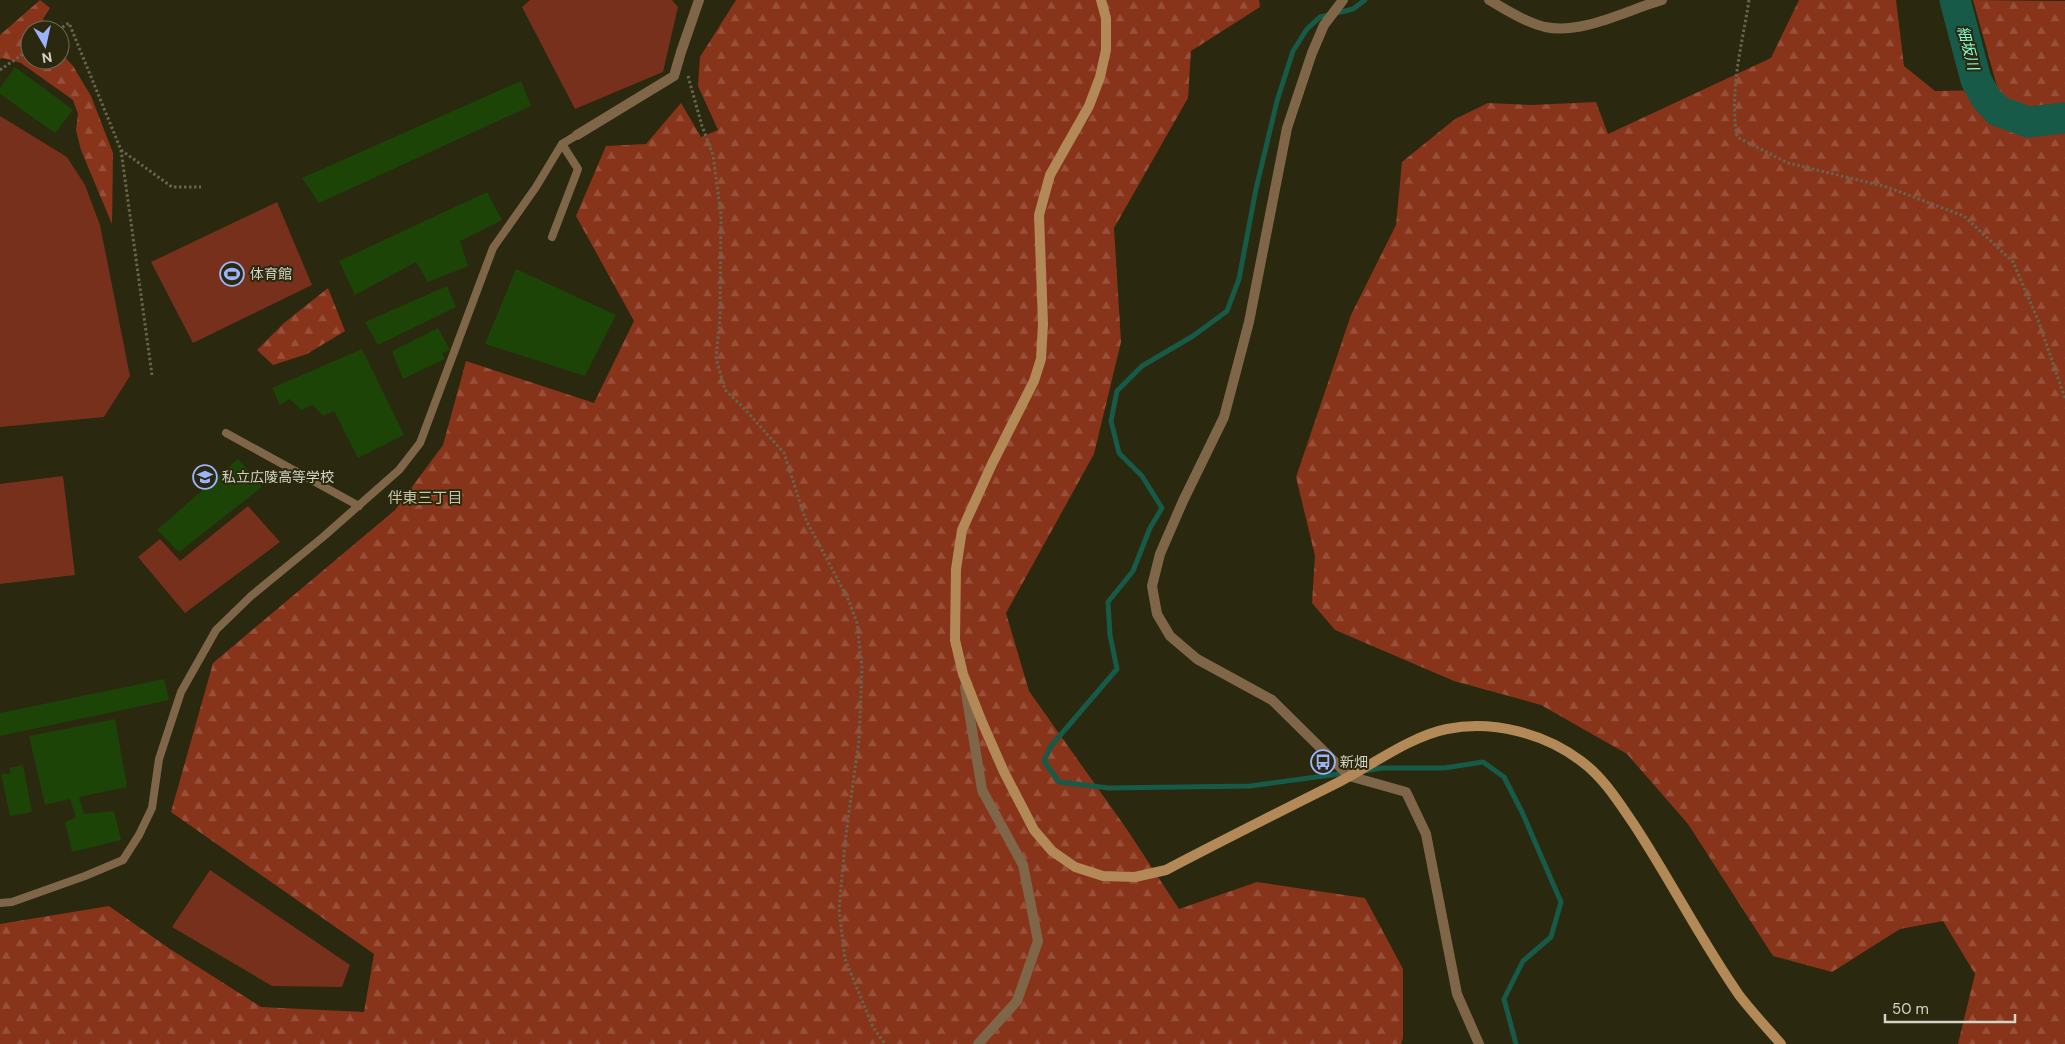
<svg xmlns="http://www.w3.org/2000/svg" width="2065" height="1044" font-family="'DM Sans','Noto Sans JP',sans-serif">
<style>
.green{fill:#76301b}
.forest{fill:url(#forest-firs)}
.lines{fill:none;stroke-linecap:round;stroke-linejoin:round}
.stream{stroke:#165a47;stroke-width:5}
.river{stroke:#165a47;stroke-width:31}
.building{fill:#1d4407}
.path{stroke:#67654f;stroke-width:3;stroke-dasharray:2.5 2.5;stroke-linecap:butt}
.lane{stroke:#806648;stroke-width:8}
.street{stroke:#806648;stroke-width:10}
.secondary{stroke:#b28957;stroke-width:10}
.labels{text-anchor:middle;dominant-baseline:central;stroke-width:4;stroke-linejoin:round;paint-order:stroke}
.poi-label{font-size:14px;fill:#d4d3c4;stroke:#2a280e;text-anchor:start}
.water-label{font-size:15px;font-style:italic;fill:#87fed8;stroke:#2a280e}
.neighbourhood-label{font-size:15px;fill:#c7c4a6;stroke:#2a280e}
</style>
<defs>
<pattern id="forest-firs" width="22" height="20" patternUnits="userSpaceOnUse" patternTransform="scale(1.25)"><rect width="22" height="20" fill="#88341a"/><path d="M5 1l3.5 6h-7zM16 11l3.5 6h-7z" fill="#98503a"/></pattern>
</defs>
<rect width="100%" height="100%" fill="#2a280e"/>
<path class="green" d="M530 0H672L678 7 663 72 575 109 522 7Z
M0 116 67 157 85 185 100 225 130 376 104 417 0 427Z
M277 202 312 285 193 343 151 262Z
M63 476 75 575 0 584V484Z
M248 506 280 542 185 613 138 557 160 539 180 561Z
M210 870 350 965 342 987 272 986 172 927Z"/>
<path class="forest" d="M40 0 50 8 43 19 46 30H30V60H60V52L73 66 91 96 113 153 112 224 81 150 76 130 78 114 73 100 21 63 3 58 0 59V35Z
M736 0H1259L1260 7 1191 51 1188 98 1114 228 1121 342 1094 454 1006 613 1029 691 1126 828 1179 909 1257 882 1365 898 1403 969V1038L1401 1044H0V924L109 906 170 949 261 1007 364 1012 374 954 171 812 213 663 395 510 443 445 466 361 594 403 634 321 576 216 606 146 646 144 681 103 701 137 718 130 698 86 700 57Z
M1799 0H1896L1904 66 1935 91 1998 90 1973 0 2065 1V1044H1958L1975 974 1943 921 1900 929 1832 972 1773 956 1688 824 1627 754 1541 705 1454 681 1335 630 1312 603 1315 556 1296 477 1351 315 1396 225 1402 162 1455 119 1488 103 1531 105 1596 102 1608 134 1771 58Z
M328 288 345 331 307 354 273 365 257 350 284 323Z"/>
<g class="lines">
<path class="stream" d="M1364 771 1382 768H1444L1483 762 1504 777 1522 812 1561 902 1551 937 1523 961 1504 999 1516 1044
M1346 773 1250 786 1109 788 1059 782 1044 761 1051 746 1117 669 1110 635 1108 602 1133 571 1150 528 1162 508 1142 476 1119 453 1111 421 1117 391 1142 366 1193 336 1227 311 1239 279 1256 189 1277 101 1293 51 1307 29 1320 17 1353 9 1365 0"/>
<path class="river" d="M1955 0 1976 80 1986 98 1998 111 2028 122 2065 118"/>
</g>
<path class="building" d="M15 67 73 110 55 133 0 94V88Z
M521 81 531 106 319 203 302 178Z
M487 192 502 220 460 241 468 266 428 282 416 262 355 295 339 261Z
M516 269 616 315 585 376 485 344Z
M447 286 456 307 378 345 365 322Z
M438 328 450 350 442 353 445 359 403 379 392 351Z
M362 349 404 435 358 458 334 411 323 416 313 405 301 410 290 399 280 405 272 388Z
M238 459 262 487 179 552 157 530Z
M164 679 169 700 0 736V713Z
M115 719 127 787 79 797 84 814 114 811 121 840 72 852 65 822 76 817 70 799 45 805 29 736Z
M23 765 32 812 10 816 1 774 11 773 9 768Z"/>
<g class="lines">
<path class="path" d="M1749 0C1742 46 1729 90 1737 137L1788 163 1887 187 1964 216 2013 262 2038 320 2065 398
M58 30 69 23 121 150 152 375
M0 70 30 49
M688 76 702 126 713 155 721 215 720 317 716 358 725 390 742 406 784 453 805 518 849 601 857 623 862 668 859 740 846 834 839 909 845 959 873 1027 885 1044
M121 150 172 187H201"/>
<path class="lane" d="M552 237 578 169 562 144
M226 433 359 506
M0 903 12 902 85 876 123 860 139 835 152 808 159 759 181 692 216 630 251 596 323 537 399 470 420 443 493 248 536 187 562 144 577 135"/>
<path class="street" d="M1343 0 1324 25 1312 53 1287 128 1249 322 1224 417 1183 501 1160 554 1152 586 1157 614 1170 636 1197 659 1272 700 1349 776 1406 792 1426 834 1457 994 1479 1044
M1489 0C1507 10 1525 22 1545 27 1582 35 1627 10 1662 0
M577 135 674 76 681 52 699 0
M965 687 982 790 1023 865 1038 941 1017 1001 978 1044"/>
<path class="secondary" d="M1101 0 1106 18V50L1100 77 1089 106 1050 175 1039 215 1043 324 1041 359 1034 381 992 464 962 530 956 569 955 640 963 674 982 722 1004 772 1034 830 1052 851 1075 867 1103 876 1135 877 1166 870C1223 840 1281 811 1339 782 1372 765 1411 736 1447 729 1493 720 1544 733 1581 761 1603 777 1618 801 1633 823 1670 879 1700 939 1739 995 1752 1012 1767 1028 1781 1044"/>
</g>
<defs>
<g id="stadium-ring" transform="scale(1.25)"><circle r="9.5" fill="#2a280e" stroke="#9db4fd" stroke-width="1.5"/><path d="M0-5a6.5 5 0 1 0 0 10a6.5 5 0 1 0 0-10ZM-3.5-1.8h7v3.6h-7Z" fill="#9db4fd"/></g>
<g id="school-ring" transform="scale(1.25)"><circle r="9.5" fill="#2a280e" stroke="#9db4fd" stroke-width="1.5"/><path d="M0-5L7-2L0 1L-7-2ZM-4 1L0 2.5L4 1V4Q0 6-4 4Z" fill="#9db4fd"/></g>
<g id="bus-ring" transform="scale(1.25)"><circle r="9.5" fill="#2a280e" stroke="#9db4fd" stroke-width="1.5"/><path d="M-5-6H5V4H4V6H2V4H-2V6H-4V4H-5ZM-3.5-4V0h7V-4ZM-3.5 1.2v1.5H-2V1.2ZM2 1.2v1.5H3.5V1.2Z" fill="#9db4fd"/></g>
</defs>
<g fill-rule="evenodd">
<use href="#stadium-ring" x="232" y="274"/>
<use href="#school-ring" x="205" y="477"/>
<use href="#bus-ring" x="1323" y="762"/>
</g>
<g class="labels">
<g class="poi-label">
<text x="250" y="274">体育館</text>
<text x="222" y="477">私立広陵高等学校</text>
<text x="1340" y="762">新畑</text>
</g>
<g class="water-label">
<text transform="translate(1968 48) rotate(75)">細坂川</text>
</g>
<g class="neighbourhood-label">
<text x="425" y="498">伴東三丁目</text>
</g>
</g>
<g transform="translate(45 45) rotate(171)"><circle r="24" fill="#2a280e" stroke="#6e6c57"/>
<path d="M0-4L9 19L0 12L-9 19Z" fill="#9db4fd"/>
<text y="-8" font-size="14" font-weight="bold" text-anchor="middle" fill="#d4d3c4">N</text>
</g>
<path d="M1885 1014v8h130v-8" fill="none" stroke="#d4d3c4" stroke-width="2.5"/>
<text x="1892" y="1014" font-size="15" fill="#d4d3c4" stroke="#2a280e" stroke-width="4" paint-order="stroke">50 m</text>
</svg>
